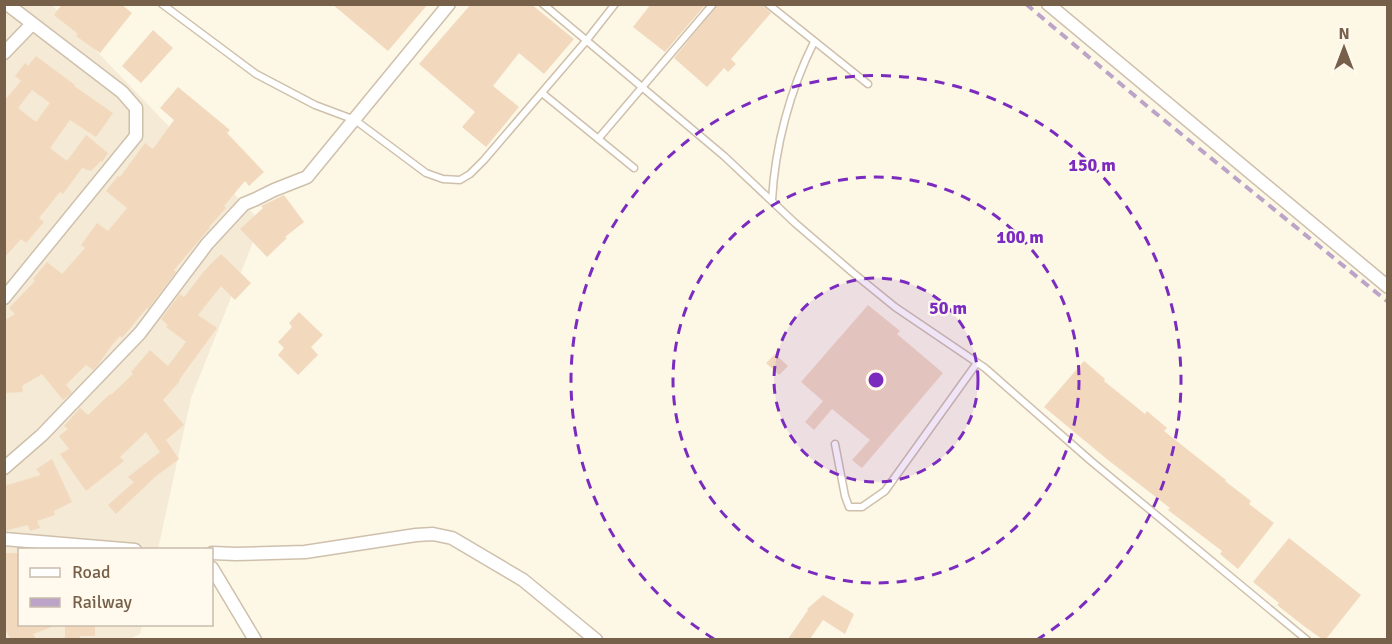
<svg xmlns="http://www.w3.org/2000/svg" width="1392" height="644" font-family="Signika,sans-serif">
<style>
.residential{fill:#f4ead5}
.building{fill:#f2d9be;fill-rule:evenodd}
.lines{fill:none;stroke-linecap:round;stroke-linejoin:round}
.lane-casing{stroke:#cfc0ac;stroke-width:9}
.street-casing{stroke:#cfc0ac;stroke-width:15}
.lane{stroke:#fff;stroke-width:6}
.street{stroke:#fff;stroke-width:12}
.rail{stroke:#bba4c7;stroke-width:4;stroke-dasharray:9 6;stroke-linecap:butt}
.ring{fill:none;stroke:#7b2cbf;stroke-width:3;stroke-dasharray:10 8}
.centre{fill:#7b2cbf;stroke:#fffaed;stroke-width:3}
.ring-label{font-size:18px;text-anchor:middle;font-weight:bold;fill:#7b2cbf;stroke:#fffaed;stroke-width:4.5;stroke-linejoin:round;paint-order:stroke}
</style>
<rect width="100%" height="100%" fill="#fdf7e6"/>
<path class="residential" d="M4 5H52L261 222 191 398 158 549 20 550V624L142 625 140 634 129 639H5Z"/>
<path class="building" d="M62 4H121L132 13 100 53 76 36 78 34 54 15Z
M332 4H428L388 51Z
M471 4H531L574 39 544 74 519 53 493 86 519 107 486 147 462 127 475 112 419 64Z
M651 4H706L665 52 633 27Z
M718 4H761L771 13 731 59 736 64 728 72 724 68 707 87 674 58Z
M153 30 173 48 141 83 122 66Z
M36 56 75 85 74 86 113 113 96 137 70 120 50 148 67 161 86 135 108 153 102 162 101 161 91 171 82 168 63 194 60 192 39 218 44 222 26 243 21 239 4 258V101L21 81 15 76 25 63 28 66ZM32 90 50 103 36 122 18 108Z
M178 87 230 130 227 133 264 172 249 186 245 181 224 206 226 208 209 227 210 228 208 230 174 270 176 272 148 309 147 308 122 338 120 336 113 344 97 366 93 370 86 365 66 385 72 392 70 394 63 400 42 374 22 386 23 392 4 393V321L15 314 9 308 35 281 33 279 47 262 62 274 85 248 81 245 97 223 108 231 127 208 106 191 118 176 120 177 145 143 153 149 174 120 160 108Z
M284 195 304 222 285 237 287 238 267 257 240 229 263 208 261 206Z
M221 254 251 283 235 300 221 286 198 315 217 328 179 380 180 381 163 400 184 425 166 440 179 459 155 477 116 514 108 505 134 482 128 477 160 452 146 432 120 457 124 461 86 491 60 454 69 449 59 436 68 429 64 426 80 408 88 415 110 394 111 395 133 374 131 372 150 350 168 366 186 342 166 327 168 325 161 319 180 294 184 297 205 270Z
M868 305 900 331 897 334 943 373 862 468 852 460 870 440 832 409 814 430 805 422 823 401 801 382Z
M299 312 323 335 311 347 318 355 298 375 278 355 284 348 278 342 292 327 289 323Z
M775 354 788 366 779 375 766 363Z
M1084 361 1105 379 1104 381 1145 414 1147 411 1167 428 1164 431 1226 480 1225 481 1251 501 1249 504 1274 523 1238 569 1220 554 1222 551 1168 510 1170 508 1108 460 1044 407Z
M52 459 72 502 54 511 55 515 37 521 40 528 30 531 28 525 4 531V486L41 475 36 469Z
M1289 538 1361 595 1326 639H1322L1305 627 1277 605 1279 603 1253 582Z
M4 553H20V624H54V626L33 634 36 639H10L4 626Z
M823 595 854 614 845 634 823 620 810 639H788L808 610 807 609Z
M65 624H95V636H80V639H65Z"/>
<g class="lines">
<g class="lane-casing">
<path id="lane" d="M162 4 256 74 315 105 355 120 426 173 443 179 460 180 470 174 484 160 586 41 615 4
M543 4 724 156 795 223 852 272 895 307 985 368 1091 461 1307 640
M768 4 868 84
M542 93 634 168
M598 139 713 4
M772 200C775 146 790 90 814 42
M835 444 845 496 849 507H862L885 491 977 363"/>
</g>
<g class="street-casing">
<path id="street" d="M1048 4 1388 287
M4 53 32 24
M4 298 136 136V108L122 92 7 4
M4 468 42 435 140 333 207 244 244 204 256 199 274 190 307 177 449 4
M4 539 135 550
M212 553 236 554 305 552 416 535 433 534 452 538 523 580 596 640
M212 568 255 640"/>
</g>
<use href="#lane" class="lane"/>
<use href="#street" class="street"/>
<path class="rail" d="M1026 4 1148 107 1388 302"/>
</g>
<circle cx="876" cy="380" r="102" fill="#7b2cbf" fill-opacity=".12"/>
<g class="ring">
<circle cx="876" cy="380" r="102"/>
<circle cx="876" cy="380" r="203"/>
<path d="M714 639A305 305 0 1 1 1038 639"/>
</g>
<circle cx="876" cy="380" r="9" class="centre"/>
<g class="ring-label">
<text x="1092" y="171">150 m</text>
<text x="1020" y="243">100 m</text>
<text x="948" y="314">50 m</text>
</g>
<rect width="1392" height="644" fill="none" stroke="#77604a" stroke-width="12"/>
<rect x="18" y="548" width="195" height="78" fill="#fffaed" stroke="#c9bcac" stroke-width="1.5"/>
<rect x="30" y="568" width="30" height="9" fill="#ffffff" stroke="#c9bcac" stroke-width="1.5"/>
<text x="72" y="578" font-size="18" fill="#77604a">Road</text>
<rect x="30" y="598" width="30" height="9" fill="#bba4c7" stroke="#c9bcac" stroke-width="1.5"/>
<text x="72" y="608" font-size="18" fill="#77604a">Railway</text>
<g transform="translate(1344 48)" stroke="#fffaed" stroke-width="4.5" paint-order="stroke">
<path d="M0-4.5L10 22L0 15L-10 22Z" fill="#77604a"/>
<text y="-9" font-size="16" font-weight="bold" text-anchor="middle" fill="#77604a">N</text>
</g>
</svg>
